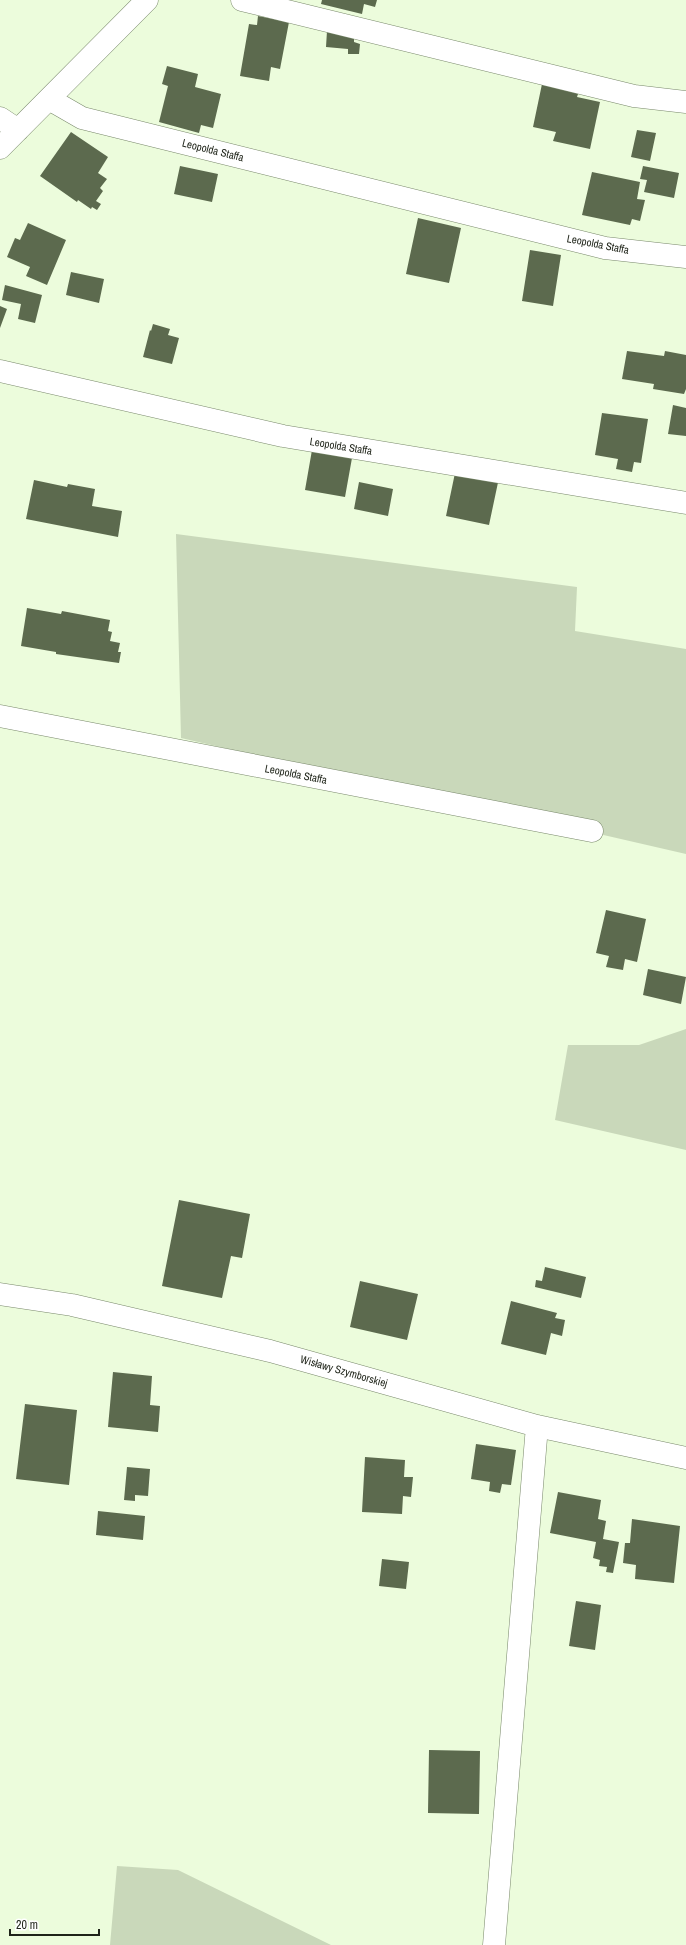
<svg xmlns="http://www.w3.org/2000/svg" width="686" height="1945" font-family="'Archivo Narrow',sans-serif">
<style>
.green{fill:#c9d8ba}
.building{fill:#5c6a4e}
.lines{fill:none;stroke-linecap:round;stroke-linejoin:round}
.minor-casing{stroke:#79886b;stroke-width:23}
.minor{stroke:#fff;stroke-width:22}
.labels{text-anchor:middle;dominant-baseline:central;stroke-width:4;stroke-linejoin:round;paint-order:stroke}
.street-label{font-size:11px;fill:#1f2419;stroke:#fff}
</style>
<rect width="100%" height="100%" fill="#ecfcdc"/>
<path class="green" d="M176 534 577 587 575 631 686 649V854L181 738Z
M686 1029V1150L555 1120 568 1045H639Z
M117 1866 178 1870 331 1945H110Z"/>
<path class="building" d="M322 0H377L375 7 364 4 362 14 321 4Z
M258 16 289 22 280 69 271 67 269 81 240 76 249 24 257 25Z
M327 31 354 34V42L360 44 359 54H348V49L326 47Z
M167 66 198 74 195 87 221 94 213 128 201 125 199 133 159 122 168 86 162 84Z
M542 84 579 91 577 97 600 102 590 149 553 141 556 132 533 127Z
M637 130 656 133 650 161 631 157Z
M71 132 108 157 98 173 107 179 100 188 103 191 96 201 101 204 97 210 92 207 91 209 78 200 77 202 40 176Z
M180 166 218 174 212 202 174 194Z
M643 166 679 173 674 198 644 192 647 180 640 179Z
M592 172 640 182 637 199 645 200 640 221 632 219 630 225 582 215Z
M418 218 461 228 449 283 406 274Z
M28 223 66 240 47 285 26 276 30 267 7 257 15 238 20 240Z
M530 250 561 255 553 306 522 301Z
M71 272 104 279 99 303 66 295Z
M5 285 42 295 35 323 18 319 21 304 2 300Z
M0 306 7 309 0 328Z
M153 324 170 329 168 335 179 338 172 364 143 357 150 330 151 331Z
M627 351 664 356 665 351 686 355V389L684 394 653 389 654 384 622 379Z
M673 405 686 408V436L668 434Z
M602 413 648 419 641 463 634 462 632 472 616 469 618 459 595 455Z
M312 450 352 458 345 497 305 490Z
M455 473H500L489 525 446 516Z
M34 480 67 487 68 484 95 489 92 506 122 511 118 537 26 519Z
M359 482 393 489 388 516 354 509Z
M27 608 61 614 62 611 110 620 108 631 112 632 110 641 120 643 118 652H121L119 663 56 654V652L21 646Z
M606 910 646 919 637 962 625 959 623 970 606 967 609 956 596 953Z
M648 969 686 977 681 1004 643 995Z
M179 1200 250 1214 242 1258 231 1256 222 1298 162 1286Z
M545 1267 586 1277 581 1298 535 1287 536 1280 542 1281Z
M360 1281 418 1294 407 1340 350 1327Z
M511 1301 557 1313 555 1318 565 1320 562 1336 551 1333 546 1355 501 1344Z
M113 1372 152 1376 150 1405 160 1406 158 1432 108 1427Z
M25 1404 77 1410 69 1485 16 1479Z
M476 1444 516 1450 511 1485 502 1484 500 1493 489 1491 490 1482 471 1479Z
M365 1457 405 1460 404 1477H413L411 1497 403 1496 402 1514 362 1512Z
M127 1467 150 1469 148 1496 135 1495V1501L124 1500Z
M558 1492 601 1500 598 1519 606 1521 603 1539 619 1542 613 1573 606 1572 607 1567 599 1566 600 1560 593 1558 596 1542 550 1533Z
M98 1511 145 1516 143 1540 96 1535Z
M632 1519 680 1526 674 1583 635 1579 636 1565 623 1563 625 1543H630Z
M382 1559 409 1562 406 1589 379 1586Z
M576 1601 601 1605 595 1650 569 1646Z
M429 1750 480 1751 479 1814 428 1813Z"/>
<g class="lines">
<g class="minor-casing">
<path id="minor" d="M242 0 634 96 686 102
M49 99 82 118 605 248 686 257
M0 118 18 130
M0 148 147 0
M0 371 283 436 686 503
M0 716 592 831
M0 1294 72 1305 270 1351 537 1426 686 1458
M494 1945 537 1426"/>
</g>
<use href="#minor" class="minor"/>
</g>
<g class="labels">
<g class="street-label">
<text transform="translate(213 150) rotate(14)">Leopolda Staffa</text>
<text transform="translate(598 244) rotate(11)">Leopolda Staffa</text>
<text transform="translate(341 446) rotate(9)">Leopolda Staffa</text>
<text transform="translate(296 774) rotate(11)">Leopolda Staffa</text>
<text transform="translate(344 1371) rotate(16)">Wisławy Szymborskiej</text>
</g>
</g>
<path d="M10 1929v6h89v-6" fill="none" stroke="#1f2419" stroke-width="2"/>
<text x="16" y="1929" font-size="12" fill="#1f2419" stroke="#ffffff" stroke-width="3" paint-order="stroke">20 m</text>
</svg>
